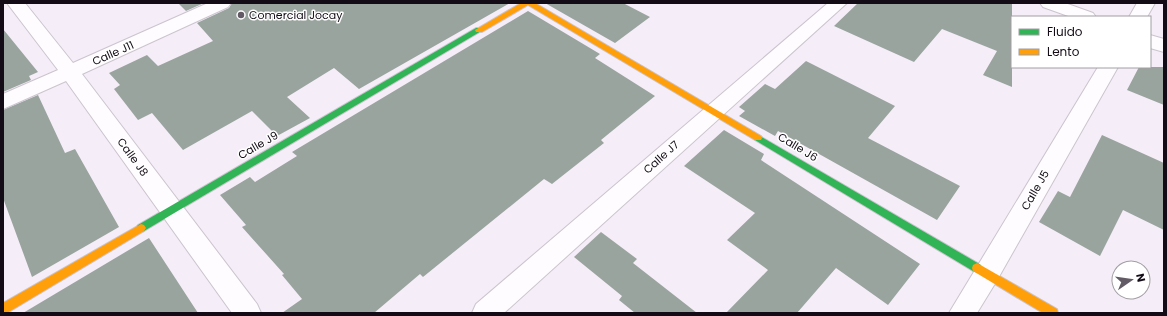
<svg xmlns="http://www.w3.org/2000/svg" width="1167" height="316" font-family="Poppins,sans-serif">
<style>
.building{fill:#9aa49e}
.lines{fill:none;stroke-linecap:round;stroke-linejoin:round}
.street-casing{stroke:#cbc4ce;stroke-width:2}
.fast-casing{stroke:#cbc4ce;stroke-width:2}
.slow-casing{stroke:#cbc4ce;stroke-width:2}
.street{fill:#fefcfe;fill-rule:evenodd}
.fast{fill:#30b455;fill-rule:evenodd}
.slow{fill:#ff9f0a;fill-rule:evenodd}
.poi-dot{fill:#625b65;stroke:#fff;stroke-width:1.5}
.labels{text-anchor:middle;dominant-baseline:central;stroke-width:3;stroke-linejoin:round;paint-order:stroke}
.poi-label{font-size:11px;fill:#130c16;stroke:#fff;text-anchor:start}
.street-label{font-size:11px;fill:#130c16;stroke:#fff}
</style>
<rect width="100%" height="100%" fill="#f5edf8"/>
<path class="building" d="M178 3H204L186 11Z
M232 3H510L359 89 334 68 287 97 310 118 277 136 252 111 183 150 152 113 138 120 114 89 120 85 109 73 147 55 158 66 213 41 197 23 229 8Z
M545 3H623L650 17 615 43Z
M858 3H1012V87L983 75 997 51 942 29 914 62 834 26Z
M528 11 600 54 595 58 655 96 601 140 604 143 552 184 544 179 423 277 420 274 374 313H282L302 299 282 275 284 274 242 227 246 225 220 195 250 177 255 182 297 156 292 152Z
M3 29 38 72 29 76 31 80 3 92Z
M806 61 895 106 868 138 960 186 937 220 778 131 775 136 739 116 745 111 739 107 765 84 775 89Z
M1139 67H1164V105L1127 90Z
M38 95 65 153 75 149 119 227 32 277 3 198V110Z
M724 130 764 154 761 160 920 264 888 305 836 268 797 313H726L768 270 727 240 755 213 684 166Z
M1102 135 1164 163V230L1123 210 1100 256 1039 222 1058 191 1070 197Z
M601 232 637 259 633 263 697 313H635L619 300 622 296 574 257Z
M149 238 198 313H23Z"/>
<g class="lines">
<g class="street-casing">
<path id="street" d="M7 3H25L73 63 208 3H231L228 7 82 74 257 304 261 313H232L66 81 3 109V94L58 70Z
M828 3H847L504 313H472L476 304Z
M1040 3H1065L1093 13 1096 17H1071L1043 7Z
M1137 3H1155L1147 17H1129Z
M1150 35 1164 39V52L1150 48Z
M1098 67H1118L996 282 977 313H949Z"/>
</g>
<g class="fast-casing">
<path id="fast" d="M476 28H482L483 30 144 231 141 232 138 231 136 228 138 225Z
M758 135 981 265 982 268 981 271 977 273 973 271 755 140 754 138 755 136Z"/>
</g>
<g class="slow-casing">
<path id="slow" d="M521 3H535L761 136 762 138 761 140H755L528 5 482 32H476L475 30Z
M141 224 144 225 146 228 144 231 7 313H3V303Z
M977 263 1057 309 1058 313H1043L973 271 972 268 973 265Z"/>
</g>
<use href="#street" class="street"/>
<use href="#fast" class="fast"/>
<use href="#slow" class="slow"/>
</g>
<circle class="poi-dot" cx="241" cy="15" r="4"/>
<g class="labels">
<g class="poi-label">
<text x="249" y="15">Comercial Jocay</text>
</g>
<g class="street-label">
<text transform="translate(113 53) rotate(-24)">Calle J11</text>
<text transform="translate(258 145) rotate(-30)">Calle J9</text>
<text transform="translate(798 147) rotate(31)">Calle J6</text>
<text transform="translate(133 157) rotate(54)">Calle J8</text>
<text transform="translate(661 157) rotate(-42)">Calle J7</text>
<text transform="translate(1035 190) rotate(-60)">Calle J5</text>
</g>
</g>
<rect width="1167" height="316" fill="none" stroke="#130c16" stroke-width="8"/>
<rect x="1011" y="16" width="140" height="52" fill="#ffffff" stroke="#a19ea2"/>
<rect x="1019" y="29" width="20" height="6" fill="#30b455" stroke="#a19ea2"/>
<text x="1047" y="36" font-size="12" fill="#130c16">Fluido</text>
<rect x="1019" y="49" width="20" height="6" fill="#ff9f0a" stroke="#a19ea2"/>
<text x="1047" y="56" font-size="12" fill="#130c16">Lento</text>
<g transform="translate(1131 280) rotate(77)"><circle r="19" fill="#ffffff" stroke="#a19ea2"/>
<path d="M0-3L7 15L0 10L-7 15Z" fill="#625b65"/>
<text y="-6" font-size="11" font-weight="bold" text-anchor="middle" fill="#130c16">N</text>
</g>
</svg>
